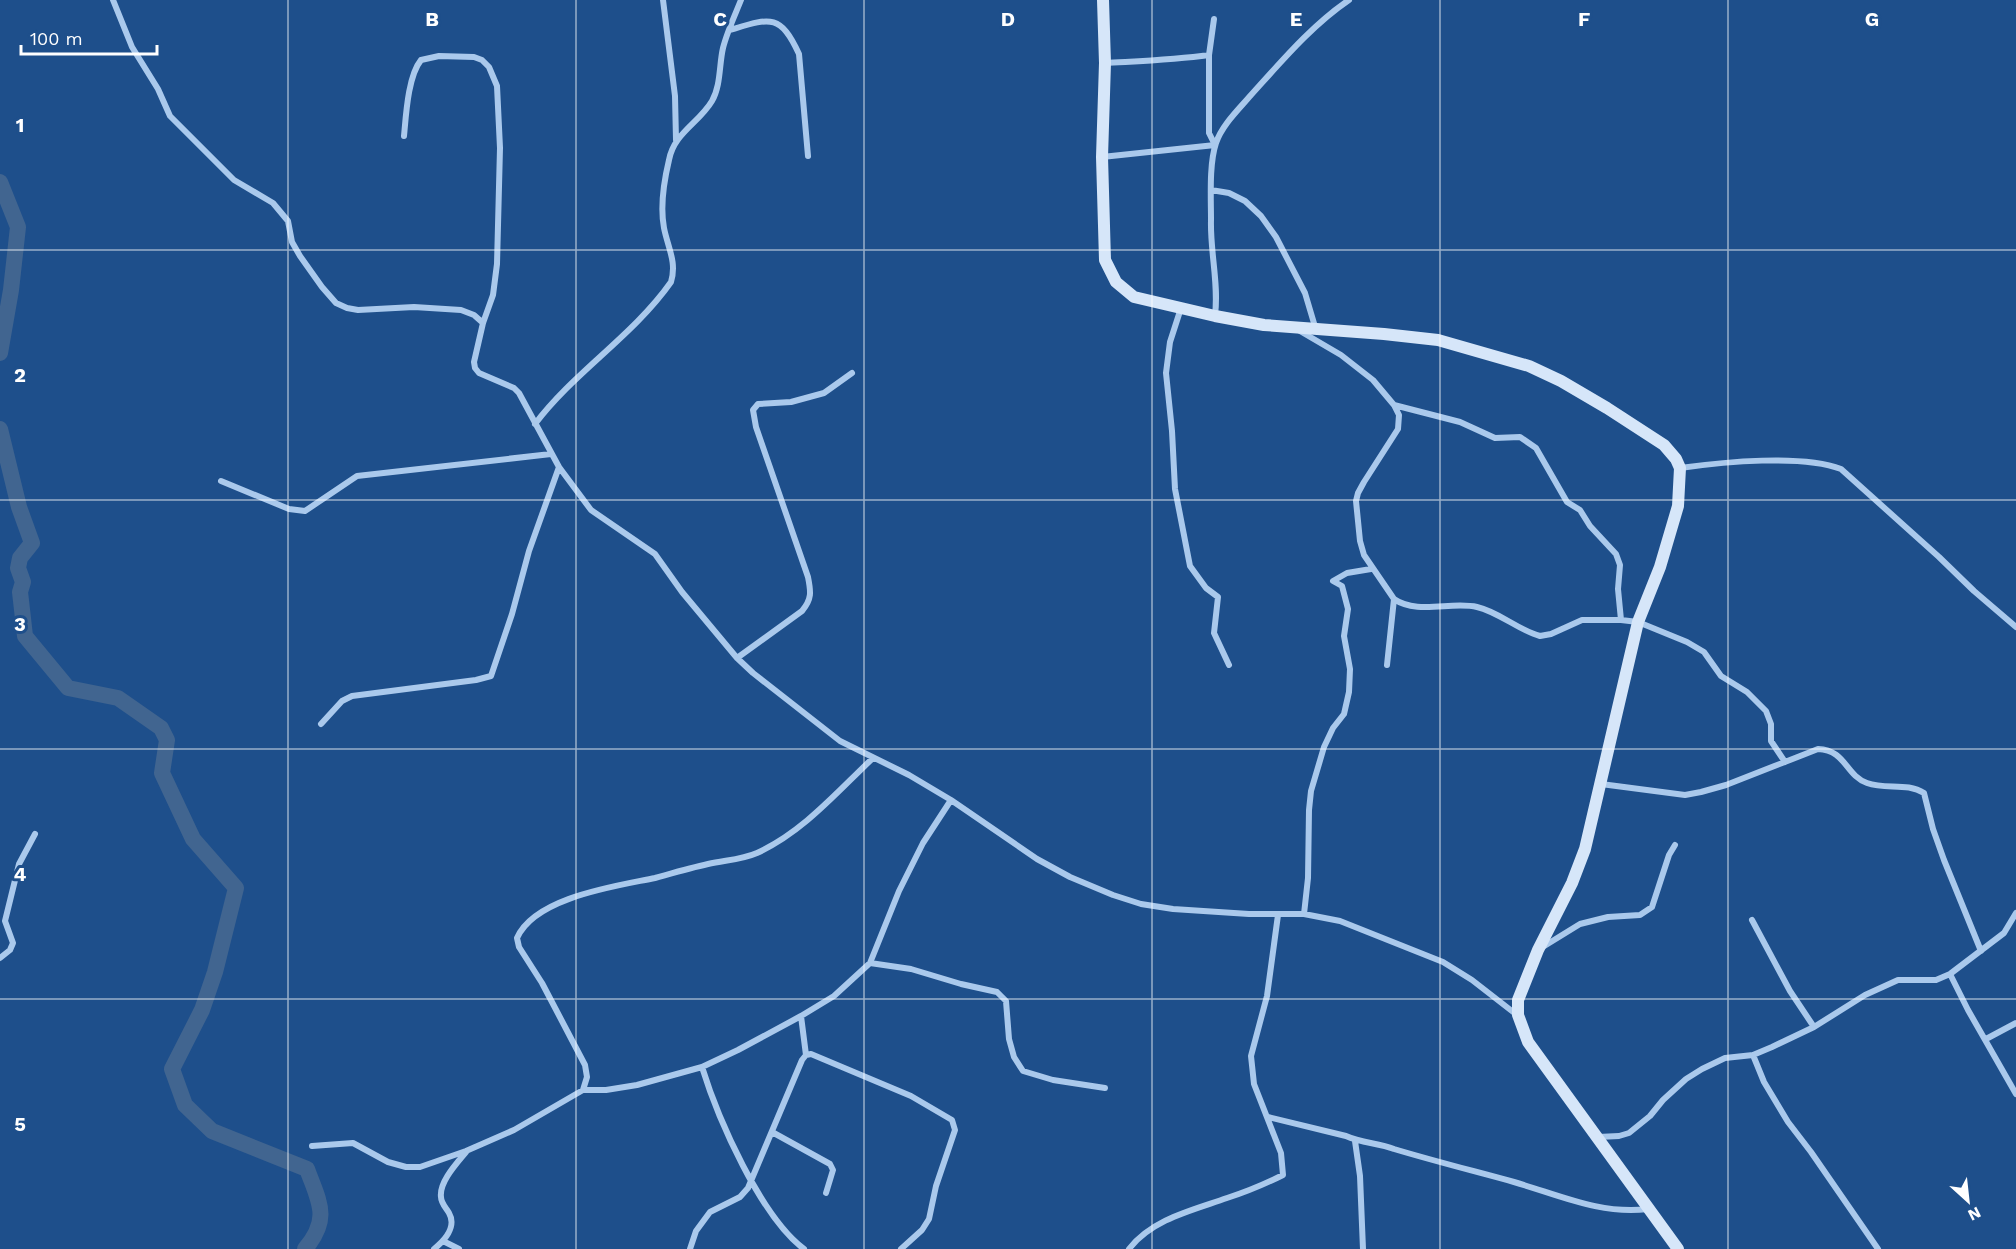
<svg xmlns="http://www.w3.org/2000/svg" width="2016" height="1249" font-family="'Work Sans',sans-serif">
<style>
.lines{fill:none;stroke-linecap:round;stroke-linejoin:round}
.river{stroke:#416590;stroke-width:16}
.street{stroke:#aac9ec;stroke-width:6}
.secondary{stroke:#d6e6f9;stroke-width:12}
.grid{fill:none;stroke:#fff;stroke-width:1.5;stroke-opacity:0.55}
.grid-label{font-size:20px;text-anchor:middle;font-weight:bold;fill:#fff;stroke:#1e4f8b;stroke-width:6;stroke-linejoin:round;paint-order:stroke}
</style>
<rect width="100%" height="100%" fill="#1e4f8b"/>
<g class="lines">
<path class="river" d="M0 182 18 227 11 290 0 353
M0 429 19 507 32 543 20 558 18 568 23 582 20 592 25 636 68 688 118 698 161 728 167 740 162 773 193 839 236 888 215 972 202 1010 172 1069 185 1105 212 1131 307 1169C319 1202 331 1218 305 1249"/>
<path class="street" d="M113 0 132 47 158 89 170 116 234 180 273 203 288 221 292 242 300 256 322 287 336 303 347 308 358 310 414 307 461 310 474 315 483 323 474 362 475 368 479 373 514 388 519 393 559 467 591 510 655 554 682 592 737 658 753 673 840 741 909 775 951 800 1037 859 1070 877 1113 895 1141 904 1173 909 1249 914H1304L1340 921 1443 962 1472 980 1517 1015
M663 0 675 96 676 140
M730 30C770 18 780 13 799 54L808 156
M1105 63C1140 61 1174 60 1209 55
M404 136C406 115 408 76 421 60L439 56 474 57 482 60 489 67 497 86 500 148 497 264 493 295 483 323
M1102 157 1215 145 1209 133V55L1214 19
M1211 190 1229 193 1245 201 1261 216 1276 237 1305 293 1316 330
M1181 308 1170 342 1166 373 1172 431 1175 489 1190 566 1206 588 1218 597 1214 633 1229 665
M1215 315C1219 284 1210 252 1211 220 1211 197 1209 164 1216 143 1222 125 1239 109 1251 95 1281 62 1312 25 1349 0
M1300 331 1341 355 1373 380 1394 405 1399 415 1398 429 1364 482 1358 493 1356 501 1360 541 1364 555 1394 599C1417 615 1452 601 1477 607 1499 612 1518 630 1540 636L1551 634 1582 620H1621L1638 622 1687 642 1704 652 1721 676 1747 692 1766 711 1771 724V741L1785 762
M1394 405 1460 422 1495 438 1520 437 1536 448 1567 502 1580 510 1590 526 1616 554 1620 565 1618 589 1621 620
M535 424C574 372 633 336 671 282 677 262 668 248 664 228 660 207 664 181 669 160 674 133 699 123 712 101 721 85 719 65 723 48 727 32 735 15 741 0
M1680 468C1723 462 1802 454 1841 469L1939 557 1974 591 2016 627
M221 481 289 509 305 511 357 476 551 454
M737 658 802 611C812 599 811 592 808 577L756 427 753 410 758 404 791 402 824 393 852 373
M1387 665 1394 599
M321 724 342 701 352 696 476 680 491 676 512 614 529 551 559 467
M1601 784 1685 795 1701 792 1726 785 1818 749C1846 750 1845 775 1867 783 1886 790 1907 782 1924 793L1933 829 1944 860 1981 951
M1304 914 1308 878 1309 810 1311 791 1324 747 1333 728 1344 714 1349 692 1350 669 1344 636 1348 609 1342 586 1333 581 1347 573 1371 569
M1752 920 1790 991 1814 1027
M1541 948 1580 924 1608 917 1640 915 1652 907 1669 855 1675 845
M0 958 10 950 13 943 5 921 19 864 35 834
M870 963 911 969 961 984 997 992 1006 1001 1009 1039 1014 1057 1023 1071 1053 1080 1105 1088
M1950 974 1968 1010 2016 1094
M1986 1039 2016 1023
M806 1055 811 1054 911 1096 952 1120 955 1130 936 1186 929 1219 922 1230 901 1249
M1753 1055 1764 1082 1788 1122 1811 1152 1878 1249
M702 1067C718 1119 761 1217 804 1249
M583 1090 587 1077 585 1065 542 983 519 947 517 938C535 897 617 886 655 878 673 873 690 868 708 864 725 860 741 860 757 853 803 832 837 792 873 758
M1268 1117 1346 1136C1361 1143 1378 1143 1394 1149 1434 1161 1474 1171 1514 1182 1559 1195 1601 1215 1648 1209
M772 1132 830 1164 833 1170 826 1193
M1598 1137 1619 1136 1629 1133 1650 1116 1663 1100 1686 1079 1702 1069 1725 1058 1753 1055 1772 1047 1814 1027 1865 995 1898 980H1936L1950 974 2004 933 2016 913
M1355 1141 1360 1176 1363 1249
M312 1146 353 1143 388 1162 406 1167H420L466 1151 514 1130 583 1090H606L637 1085 702 1067 738 1050 801 1016
M443 1241 459 1249
M434 1249C444 1241 457 1227 449 1213 446 1208 441 1203 441 1197 439 1182 457 1163 466 1152
M690 1249 696 1231 710 1212 740 1197 748 1188 802 1060 806 1055 801 1016 834 996 870 963 899 891 923 843 951 800
M1129 1249C1152 1219 1193 1210 1227 1198 1246 1192 1265 1184 1283 1175L1281 1153 1254 1084 1251 1056 1267 996 1278 915"/>
<path class="secondary" d="M1103 0 1105 63 1102 157 1105 260 1116 282 1134 297 1215 316 1264 325 1384 334 1438 340 1529 366 1561 381 1607 408 1664 445 1676 459 1680 468 1678 506 1660 567 1638 622 1585 849 1572 883 1538 950 1518 1000V1015L1528 1042 1678 1249"/>
</g>
<path class="grid" d="M288 0V1249M576 0V1249M864 0V1249M1152 0V1249M1440 0V1249M1728 0V1249M0 250H2016M0 500H2016M0 749H2016M0 999H2016"/>
<g class="grid-label">
<text x="432" y="26">B</text>
<text x="720" y="26">C</text>
<text x="1008" y="26">D</text>
<text x="1296" y="26">E</text>
<text x="1584" y="26">F</text>
<text x="1872" y="26">G</text>
<text x="20" y="132">1</text>
<text x="20" y="382">2</text>
<text x="20" y="631">3</text>
<text x="20" y="881">4</text>
<text x="20" y="1131">5</text>
</g>
<g transform="translate(1968 1201) rotate(153)" stroke="#1e4f8b" stroke-width="4.5" paint-order="stroke">
<path d="M0-4.5L10 22L0 15L-10 22Z" fill="#ffffff"/>
<text y="-9" font-size="16" font-weight="bold" text-anchor="middle" fill="#ffffff">N</text>
</g>
<path d="M21 45v9h136v-9" fill="none" stroke="#ffffff" stroke-width="3"/>
<text x="30" y="45" font-size="18" fill="#ffffff" stroke="#1e4f8b" stroke-width="4.5" paint-order="stroke">100 m</text>
</svg>
